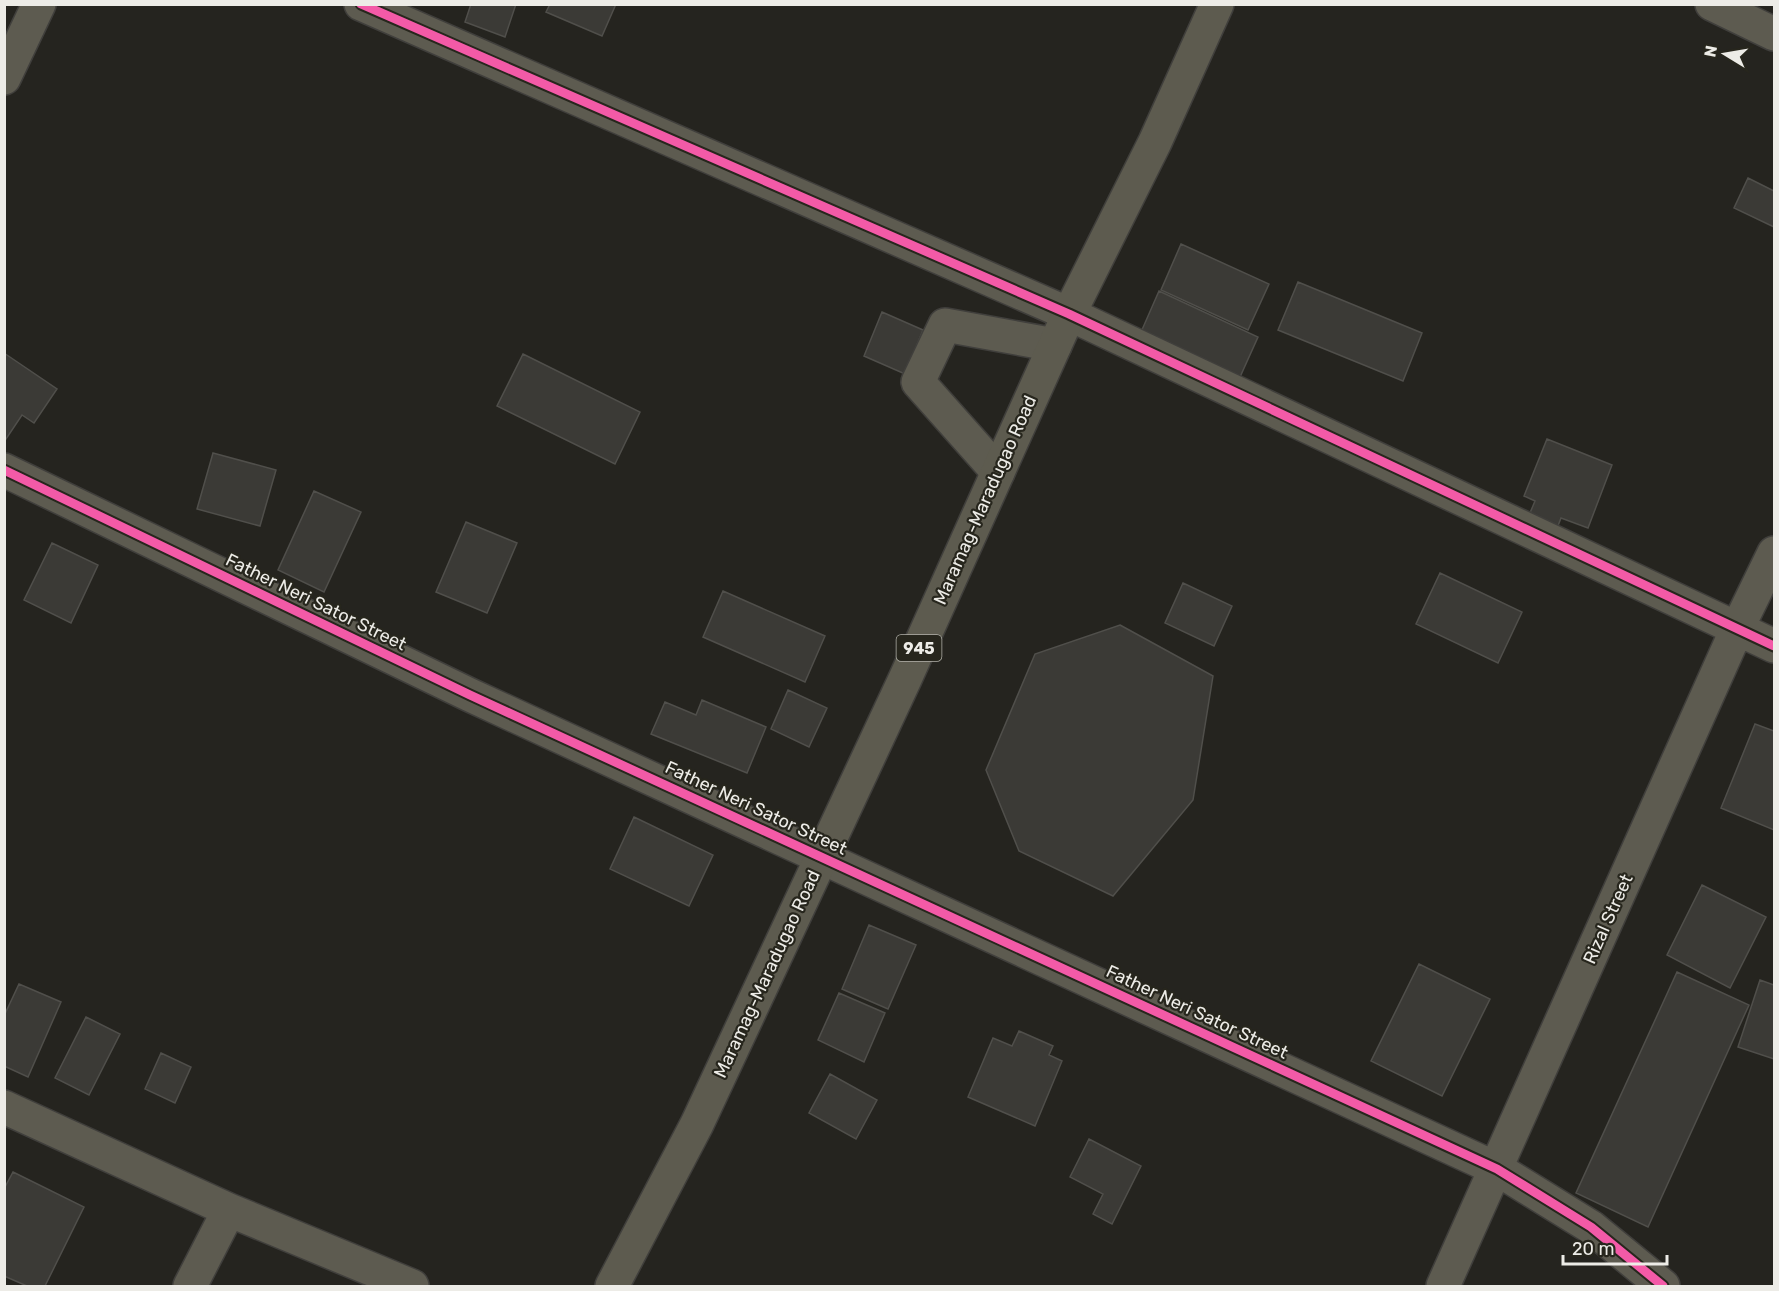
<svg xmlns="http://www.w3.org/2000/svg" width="1779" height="1291" font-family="Rubik,sans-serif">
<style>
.building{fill:#3b3a36;stroke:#504f4b;stroke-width:1.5}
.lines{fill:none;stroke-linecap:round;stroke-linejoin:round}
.minor-casing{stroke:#403f3c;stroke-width:36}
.major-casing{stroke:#403f3c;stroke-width:36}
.minor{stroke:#5d5b50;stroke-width:33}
.major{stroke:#5d5b4f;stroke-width:33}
.cycleway-casing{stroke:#27261d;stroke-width:13}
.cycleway{stroke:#f35aa7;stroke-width:9}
.labels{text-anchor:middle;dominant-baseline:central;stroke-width:4.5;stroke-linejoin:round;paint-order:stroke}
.shield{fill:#27261d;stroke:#b2b1aa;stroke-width:1.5}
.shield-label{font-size:16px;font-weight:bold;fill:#edece7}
.street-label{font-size:18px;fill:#edece7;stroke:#27261d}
</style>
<rect width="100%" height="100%" fill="#25241f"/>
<path class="building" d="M471 4H516L505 37 465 22Z
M550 4H616L602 36 546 12Z
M1748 178 1774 191V227L1734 208Z
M1181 244 1269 284 1248 330 1161 290Z
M1298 282 1422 333 1403 381 1278 330Z
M1159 291 1258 337 1240 377 1141 332Z
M882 312 923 330 905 374 864 356Z
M4 353 57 389 34 423 22 415 4 442Z
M523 354 640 412 615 464 497 406Z
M1547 439 1612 465 1588 528 1561 518 1556 531 1527 520 1535 501 1524 496Z
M213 453 276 470 260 526 197 509Z
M314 491 361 512 324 592 278 570Z
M466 522 517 543 487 613 436 592Z
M52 543 98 565 71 623 24 600Z
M1440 573 1522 612 1498 663 1416 624Z
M1183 583 1232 606 1214 646 1165 623Z
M723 591 825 636 805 682 703 637Z
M1120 625 1213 676 1193 800 1113 896 1019 851 986 770 1035 654Z
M788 690 827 708 809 747 771 729Z
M702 700 766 727 747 773 651 734 665 702 696 715Z
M1755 724 1774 731V830L1721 808Z
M634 817 713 855 689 906 610 869Z
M1702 885 1766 917 1730 988 1667 955Z
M869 925 916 945 888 1009 842 989Z
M1419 964 1490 999 1442 1096 1371 1061Z
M1677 972 1749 1005 1648 1227 1576 1193Z
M1760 980 1774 985V1059L1738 1047Z
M19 984 61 1002 28 1077 4 1066V1016Z
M839 993 885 1013 864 1062 818 1040Z
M86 1017 120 1034 89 1095 55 1078Z
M1019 1031 1053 1046 1049 1055 1062 1061 1035 1126 968 1097 993 1038 1012 1046Z
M161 1053 191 1067 175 1103 145 1089Z
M830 1074 877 1100 856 1139 809 1113Z
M1089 1139 1141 1166 1112 1224 1093 1214 1103 1194 1070 1177Z
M13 1172 84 1207 45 1286H27L4 1276V1189Z"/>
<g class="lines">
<g class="minor-casing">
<path id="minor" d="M361 4 1069 314 1774 646
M1712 4 1774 34
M4 78 39 4
M4 470 470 695 1497 1169 1591 1227 1663 1286
M998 472 918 382 945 325 1055 345
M4 1107 229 1210 412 1286
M190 1286 229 1210
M1443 1286 1737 629 1774 553"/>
</g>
<g class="major-casing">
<path id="major" d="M612 1286 697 1124 905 679 1069 314 1155 142 1217 4"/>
</g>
<use href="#minor" class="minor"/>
<use href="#major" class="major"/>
<g class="cycleway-casing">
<path id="cycleway" d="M361 4 1069 314 1774 646
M4 470 470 695 1497 1169 1591 1227 1663 1286"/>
</g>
<use href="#cycleway" class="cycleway"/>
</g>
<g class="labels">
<rect class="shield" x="896.5" y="635" width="45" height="26" rx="4.5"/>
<g class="shield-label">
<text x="919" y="648">945</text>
</g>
<g class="street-label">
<text transform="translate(985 500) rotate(-66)">Maramag-Maradugao Road</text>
<text transform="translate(316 602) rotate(26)">Father Neri Sator Street</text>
<text transform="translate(756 808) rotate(25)">Father Neri Sator Street</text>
<text transform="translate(1608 919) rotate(-66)">Rizal Street</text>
<text transform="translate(767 974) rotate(-65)">Maramag-Maradugao Road</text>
<text transform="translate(1197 1012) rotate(25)">Father Neri Sator Street</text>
</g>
</g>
<rect width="1779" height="1291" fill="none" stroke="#edece7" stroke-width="12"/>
<g transform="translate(1725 54) rotate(281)" stroke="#27261d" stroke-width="4.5" paint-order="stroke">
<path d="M0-4.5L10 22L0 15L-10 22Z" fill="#edece7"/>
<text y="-9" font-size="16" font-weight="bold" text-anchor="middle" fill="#edece7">N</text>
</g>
<path d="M1563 1255v9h104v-9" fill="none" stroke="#edece7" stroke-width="3"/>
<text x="1572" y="1255" font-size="18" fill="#edece7" stroke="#27261d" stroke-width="4.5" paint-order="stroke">20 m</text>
</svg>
